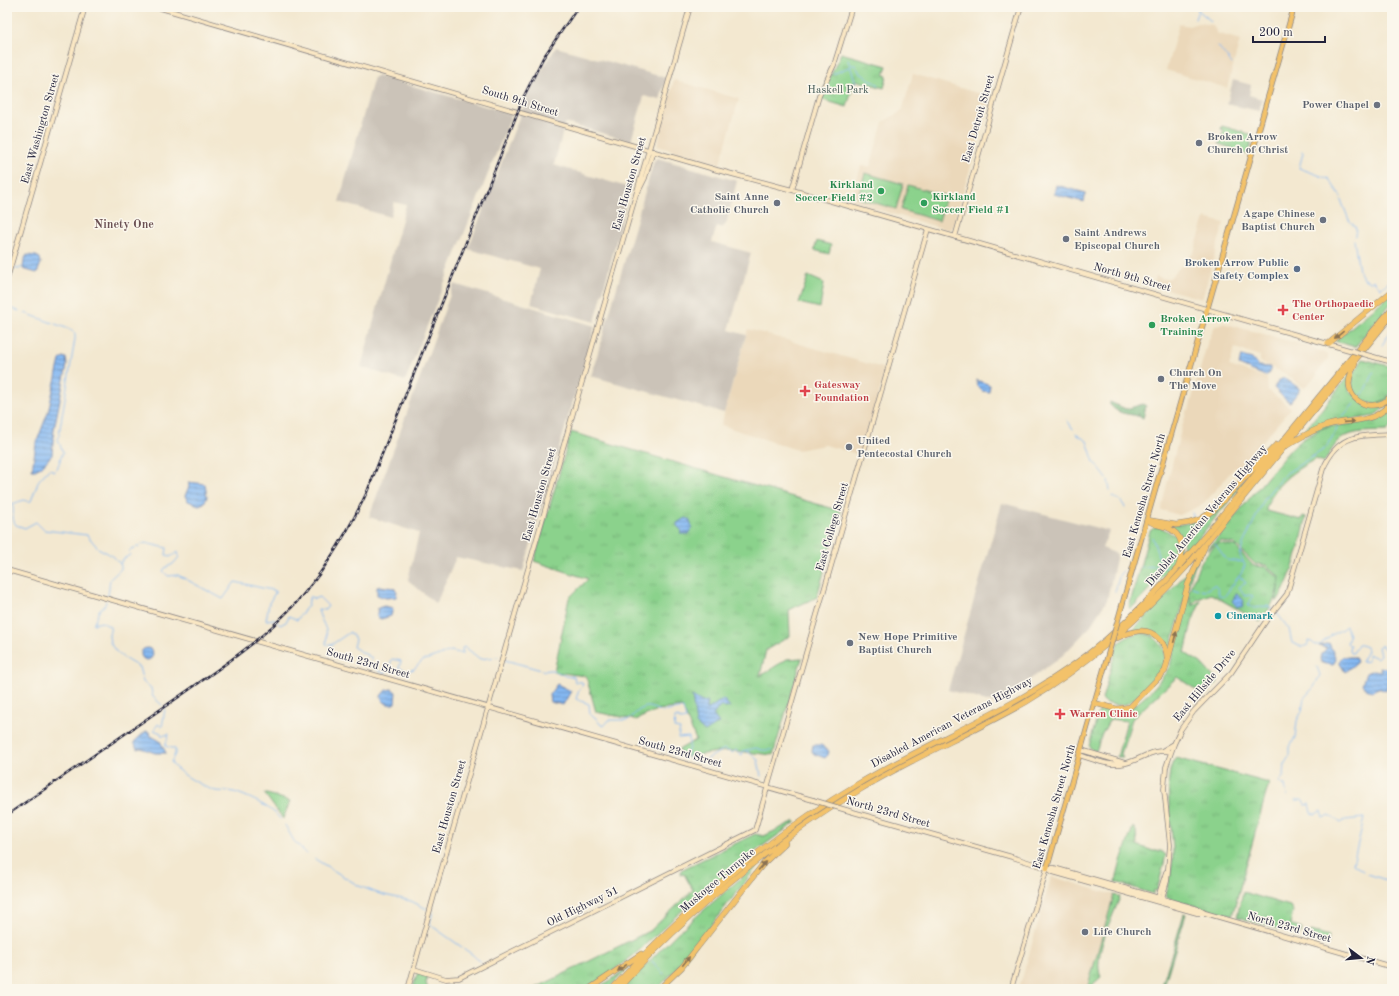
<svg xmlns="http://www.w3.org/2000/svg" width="1399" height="996" font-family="'Old Standard TT',serif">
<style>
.built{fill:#ebd8ba}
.industrial{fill:#cbc3b8}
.grass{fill:url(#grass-tufts);stroke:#567a64}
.forest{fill:url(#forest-firs);stroke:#496b5a}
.pitch{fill:#8bd28c;stroke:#567a64}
.water{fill:url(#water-rules);stroke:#536d96}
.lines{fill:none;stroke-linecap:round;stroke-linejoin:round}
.stream{stroke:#84b8f2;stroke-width:1}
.secondary-casing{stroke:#8a8586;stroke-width:5.5}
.primary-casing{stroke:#8a8586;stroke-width:6}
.highway-casing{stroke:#8a8586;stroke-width:6}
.secondary{stroke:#fae7c3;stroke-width:4}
.primary{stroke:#f3c26a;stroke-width:4.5}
.highway{stroke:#f3c26a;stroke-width:5}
.rail-casing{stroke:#22223b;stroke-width:2.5}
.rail{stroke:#fbf7ec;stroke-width:1;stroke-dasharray:3;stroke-linecap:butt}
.secondary-bridge-casing{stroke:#8a8586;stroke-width:5.5;stroke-linecap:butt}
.primary-bridge-casing{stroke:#8a8586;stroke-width:6;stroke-linecap:butt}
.secondary-bridge{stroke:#fae7c3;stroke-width:4}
.primary-bridge{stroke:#f3c26a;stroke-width:4.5}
.oneway{fill:#8a7252}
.worship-dot{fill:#6b7280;stroke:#fbf7ec;stroke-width:1.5}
.leisure-dot{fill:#2e9e5b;stroke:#fbf7ec;stroke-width:1.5}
.service-dot{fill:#5c6f8a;stroke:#fbf7ec;stroke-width:1.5}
.health-dot{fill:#e0444e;stroke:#fbf7ec;stroke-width:1.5}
.culture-dot{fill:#0f9aa8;stroke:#fbf7ec;stroke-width:1.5}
.labels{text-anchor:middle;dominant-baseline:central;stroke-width:3;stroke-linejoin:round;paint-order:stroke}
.park-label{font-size:11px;fill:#425753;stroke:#fbf7ec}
.street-label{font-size:11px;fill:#22223b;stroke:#fbf7ec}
.worship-label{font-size:11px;font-weight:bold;fill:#5b616d;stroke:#fbf7ec;text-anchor:start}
.leisure-label{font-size:11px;font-weight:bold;fill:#27864d;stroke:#fbf7ec;text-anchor:start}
.service-label{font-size:11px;font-weight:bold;fill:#4e5e75;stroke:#fbf7ec;text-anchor:end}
.health-label{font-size:11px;font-weight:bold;fill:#be3a42;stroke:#fbf7ec;text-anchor:start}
.culture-label{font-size:11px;font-weight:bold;fill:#0d838f;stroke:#fbf7ec;text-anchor:start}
.neighbourhood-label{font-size:12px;font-weight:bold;fill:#6c5255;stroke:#fbf7ec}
</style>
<defs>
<pattern id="grass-tufts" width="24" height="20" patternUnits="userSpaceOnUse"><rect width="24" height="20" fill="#8bd28c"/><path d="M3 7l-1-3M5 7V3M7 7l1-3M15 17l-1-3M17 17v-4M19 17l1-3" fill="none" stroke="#78b47a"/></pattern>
<pattern id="forest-firs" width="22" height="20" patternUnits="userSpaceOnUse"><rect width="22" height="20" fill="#70b478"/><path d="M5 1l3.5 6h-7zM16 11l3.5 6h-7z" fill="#5c9264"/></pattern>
<pattern id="water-rules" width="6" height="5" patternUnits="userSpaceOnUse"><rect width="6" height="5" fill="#84b8f2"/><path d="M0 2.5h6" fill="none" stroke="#6c95c5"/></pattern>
</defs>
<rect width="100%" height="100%" fill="#fbf7ec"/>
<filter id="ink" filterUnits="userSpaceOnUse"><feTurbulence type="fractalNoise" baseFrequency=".025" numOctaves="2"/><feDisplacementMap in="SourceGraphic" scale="8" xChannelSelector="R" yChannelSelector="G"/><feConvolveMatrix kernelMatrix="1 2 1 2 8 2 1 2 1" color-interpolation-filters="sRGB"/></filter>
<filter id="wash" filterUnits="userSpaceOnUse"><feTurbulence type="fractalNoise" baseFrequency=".012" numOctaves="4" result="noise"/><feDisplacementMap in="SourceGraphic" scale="16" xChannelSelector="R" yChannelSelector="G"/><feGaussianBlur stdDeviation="0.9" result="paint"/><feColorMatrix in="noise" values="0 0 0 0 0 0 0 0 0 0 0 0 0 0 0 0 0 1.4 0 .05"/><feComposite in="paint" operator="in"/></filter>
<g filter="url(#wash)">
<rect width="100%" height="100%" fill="#f3e8d0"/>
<path class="built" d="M1198 23 1213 25 1217 33 1240 40 1227 88 1166 70 1179 24 1189 26Z
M913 74 991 97 953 227 949 230 851 202 861 166 870 167 883 122 902 111Z
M674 80 739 99 720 164 657 146Z
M1205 218 1224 223 1202 299 1153 285 1156 276 1165 279 1170 278 1194 252Z
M1222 323 1308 346 1328 355V359L1317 373V375L1304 388 1284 373 1260 362V356L1235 348 1229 366 1267 378 1268 390 1291 408 1239 469 1234 468 1209 498 1200 506 1179 515 1161 510 1167 484 1178 441 1187 410H1189L1207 344 1215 326Z
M748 329 886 369 861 455 825 445 797 450 721 425Z
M1053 877 1114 895 1087 989H1019L1051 878Z"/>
<path class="industrial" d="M556 47 666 78 660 100 644 96 631 141 565 123 554 165 630 188 595 322 531 304 540 269 468 249 529 92Z
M377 76 512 114 405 381 361 367 406 205 394 202 390 217 339 202 374 77Z
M1233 80 1251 85 1249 95 1262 99 1259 111 1227 104Z
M657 158 737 181 726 224 722 228 717 226 712 242 751 253 729 330 746 335 724 413 591 376 654 161Z
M454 284 595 326 523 571 456 557 436 604 408 580 419 533 369 517Z
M1002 503 1109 531 1102 548 1117 554 1107 600 1089 628 1063 655 997 704 948 690Z"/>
<path class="grass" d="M841 53 887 66 884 75 887 76 884 88 855 80 847 107 820 99Z
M1222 126 1253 135 1248 154 1237 153 1236 150 1219 144 1224 130 1221 129Z
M1392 293V302L1355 347 1335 341Z
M1363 359 1392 367C1392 374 1394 385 1391 392 1382 411 1360 404 1352 389L1353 375Z
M1350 374 1349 390 1369 407 1392 396 1390 403 1374 416 1344 421 1301 435Z
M1392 404V425L1387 431C1372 432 1353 430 1341 439 1334 444 1329 455 1324 462L1316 459C1294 470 1273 485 1266 509L1267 511 1301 520 1303 516 1306 517C1304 534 1288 591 1276 602L1280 577 1266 565 1255 564 1235 544 1221 541 1208 549 1288 452 1303 439 1323 428 1367 421 1379 416Z
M571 432 841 511 817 597 789 610 790 636 766 650 760 676 787 659 802 658 773 755 736 751 716 752 686 757 678 750 696 740 682 707 657 710 636 720 596 712 586 676 554 672 569 598 588 579 534 561Z
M1260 463 1184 556 1183 539 1169 526 1200 521 1211 515Z
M1160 527 1176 536 1180 546 1178 560 1131 609 1129 607 1150 531 1154 528Z
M1219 543 1235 546 1254 566 1266 567 1279 578C1278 597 1271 607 1260 622L1211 594 1198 599 1193 604 1188 593C1196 573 1200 556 1219 543Z
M1198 560 1192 572 1169 654 1160 637 1133 630 1164 598Z
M1187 595 1193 606 1201 600 1192 622 1185 653 1201 663 1218 682 1204 695 1177 677 1132 719 1121 754 1123 757H1117L1127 721 1110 719 1102 734 1096 751 1092 750 1089 746 1099 711C1106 709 1113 712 1120 711 1138 709 1161 681 1170 666Z
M1140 633C1157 635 1172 650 1162 668 1158 676 1150 682 1144 689 1139 694 1134 700 1128 703 1121 707 1106 705 1102 699L1118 643 1131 635Z
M1176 758 1269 783 1232 916 1167 898 1165 894C1169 880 1173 866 1173 852 1173 831 1161 772 1176 758Z
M264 793 290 801 283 819Z
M795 821 796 822 753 853 699 898 686 907 634 955 599 981 582 989H534L651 930 693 890 684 874 680 875 681 870 755 834 764 836Z
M1133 827 1136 831 1137 845 1153 851H1161L1166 855 1157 891 1154 890 1153 894 1116 882C1119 862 1127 846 1133 827Z
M762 860 680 965 659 987 656 989H622L676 934Z
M1243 892 1290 906 1293 911 1290 925 1302 929 1300 935 1237 917Z
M1114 895 1120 897C1113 916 1092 958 1101 977L1093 984 1092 989H1087Z
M1184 914H1186L1163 989H1161Z
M1311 931 1329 936 1328 945 1309 938Z
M634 962 608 989H594L611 980Z
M418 972 427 975 426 983 428 989H412Z"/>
<path class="forest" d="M1110 402 1126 409 1143 404 1146 406 1143 418C1129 412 1121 417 1110 405Z"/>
<path class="pitch" d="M865 173 903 184 896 209 858 198Z
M908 185 946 196 939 221 901 210Z
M817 241 831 245 829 254 814 250Z
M808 276 824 283 820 308 799 303Z"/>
<path class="water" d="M1056 185 1086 193 1084 202 1054 194Z
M27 255 36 256 40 258 41 263 37 273 23 269 24 260Z
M1241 356 1252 359 1258 366 1270 367V373L1265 376 1239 365Z
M63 357 66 358 67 365 54 429 52 455 41 467 35 470H32L36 444 48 412 60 360Z
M1284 378 1299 388V391L1290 402 1285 399 1274 388 1278 381Z
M977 380 990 385 989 392 982 391 977 385Z
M188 482 205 484 207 497 204 503 199 505 188 501 185 496 189 486Z
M685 518 689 519 692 527 689 534H680L682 531 677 526V523Z
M380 586 394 588 397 591 396 597 386 598 377 595V587Z
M1237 593 1244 601 1242 607H1237L1232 601Z
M384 606 393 608 391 616 381 619 377 617 378 608Z
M1329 643 1336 659 1333 665 1322 663 1320 659 1321 654 1327 648 1319 646Z
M141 654a6 6 0 1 1 12 0a6 6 0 1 1-12 0Z
M1342 657H1355L1357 662 1345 672 1339 662Z
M1380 667 1388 669 1390 672 1386 691 1378 688 1372 691 1366 689 1362 684 1366 673 1373 670 1381 671Z
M557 684 571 691 563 705 550 702 549 695Z
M392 689 396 692 395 703C389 707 382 702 381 696L386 690Z
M692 696 702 702 708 701 706 706 707 710 723 699 730 707 725 708 721 705 713 715 719 723 705 732 696 724Z
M146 731 149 732 151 736 160 741 166 753H155L141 748 137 749 134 742Z
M813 745H821L829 751 828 755 825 758 814 754 812 751Z"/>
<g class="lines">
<path class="stream" d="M1198 10 1211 21
M1195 19 1199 7
M1218 46 1232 64
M848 60 856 83
M850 65H855L860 73 879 85
M833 74 849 67
M1302 151 1303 153 1299 168 1329 179 1341 197
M1341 200 1349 220 1356 228 1355 236
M1354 240 1359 271 1364 279 1371 282 1373 280 1381 288 1392 280
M7 260 9 265
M12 268 19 269 22 267
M9 284 13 269
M7 307 19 311
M1382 345 1392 329
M1359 398 1366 390 1374 372
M1343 416 1354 404
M1067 420 1073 429
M1076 434 1087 441 1094 462 1108 480 1110 491
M1112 497 1120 500 1125 507
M7 502 12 504C16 512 10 517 16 525L25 528 36 522 44 530 87 535 98 548 113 556 121 565V569L110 579 108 596
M12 504 24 500 29 502 31 501 39 480 49 469 55 471 57 469 63 452 58 440 75 339V333L69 329 25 313
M1192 513 1194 518
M1196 525 1199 531
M1152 537 1160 561 1167 570
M1215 544 1227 560 1243 562
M120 564 123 559 130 555 129 551 145 543 167 548 166 555 170 557 178 552 179 557 173 564 165 568 163 571 168 576 178 575 223 599 235 582 276 591 269 603 266 620 274 619 280 625 286 622 289 616 297 620 308 605 310 596 314 599 319 597 328 606 325 610 318 609C321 625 329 625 326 644L331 645 350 632 355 639 353 647 372 658 370 665 383 673 388 670 392 659 401 661 399 668 408 671 414 669 422 661 451 651 463 654 462 648 465 647 480 659 498 657
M1141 567 1162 566
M1240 576 1245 565 1240 556 1243 544 1265 498 1272 489 1285 474 1326 448 1338 427
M1192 587 1204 591 1214 585 1218 589 1219 595 1224 597 1239 576 1246 583 1239 587 1245 596 1250 595 1253 596 1248 606 1255 608 1268 606 1274 610
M1115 592 1120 574 1123 571
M106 601 105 605 100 609 93 624 102 622 110 627C111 631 109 632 109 636 110 652 128 661 139 667L143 682 151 689 153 697 162 705
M1388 610 1387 616 1392 629
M1276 612 1289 629 1292 643 1302 647 1308 645V641L1312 642 1315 645H1320C1330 634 1335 635 1346 626L1349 636 1347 644 1350 645 1349 650 1350 653H1353L1358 644 1366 647 1367 651 1361 662 1368 661V654L1377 658 1380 655 1378 647 1381 645 1384 649 1391 652V656L1387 659 1392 661
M505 660 545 671C557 666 562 680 574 676L575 682H582L583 685 579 689 576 699 589 704 590 715 595 717 600 724 604 726 609 720H628L639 710 646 707H650L662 712 683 708 686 719 680 720 678 717 675 718 674 728 680 729 678 738 689 737V748L686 755 689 759 704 761 724 749 732 753 736 750 742 755 743 751 756 748 762 750H772
M1386 668 1390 662
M165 709 162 727 158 724 154 730 161 733 162 736 169 734 165 746 175 749V754L171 762C174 771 207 789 216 791 223 792 230 790 237 793 249 797 275 809 280 819
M747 751 758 760 761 776
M1287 796 1285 785H1282L1279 782 1284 776 1285 763 1290 755V747L1295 737 1297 721 1302 711 1304 698 1314 687 1320 675 1317 667
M1295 800H1302L1306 805 1309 804 1311 813 1316 814 1321 811 1323 818 1329 815 1341 823 1345 820 1364 818 1353 864 1363 871
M285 825 294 841 307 854
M315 859 359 886 380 894 411 901 427 909
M1368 874 1392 882
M433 911 430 923 432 926 473 955 481 963
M652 961 664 974
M678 987 679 989"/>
</g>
</g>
<g filter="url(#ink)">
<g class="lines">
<g class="secondary-casing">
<path id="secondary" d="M157 7 717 170 796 191 1335 346
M792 190 819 96 834 65 852 7
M638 192 645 178 653 151
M955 237 1021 7
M7 279 85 7
M1381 359 1392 362
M7 570 813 800
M1081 750 1125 763
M1162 751 1174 744
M1079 755C1092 759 1108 766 1121 764 1140 762 1151 747 1171 752
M846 810 1012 857 1047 868 1053 872 1197 913H1205
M1047 868H1054L1198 909 1205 913 1392 967
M1158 897 1166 872
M1162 898 1167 881 1170 845 1164 789 1166 767 1174 744 1181 729 1194 711 1231 673 1268 618 1287 594 1323 469C1339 433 1358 436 1392 434
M414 969 446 979 459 978 755 830 928 229
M408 989 435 892 690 7
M1011 989 1047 868"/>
</g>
<g class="primary-casing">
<path id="primary" d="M1125 595 1294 7
M1047 868 1102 676"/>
</g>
<g class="highway-casing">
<path id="highway" d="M1328 344 1392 291
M1355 363C1352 370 1349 377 1349 384 1351 407 1380 413 1392 394
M1286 446C1299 438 1312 430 1328 425 1352 418 1376 425 1392 401
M1147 520 1176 525 1189 523 1201 519 1215 509 1276 445
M1148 520C1153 525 1159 525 1166 527 1185 534 1184 552 1178 567
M1117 638C1123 635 1131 632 1138 631 1155 629 1168 644 1167 661
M1094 703 1117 709 1130 707 1165 671 1188 584 1205 546
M589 989 641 954
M612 989C684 910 765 839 858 784 934 739 1016 709 1087 655 1149 607 1196 547 1245 487 1294 427 1343 368 1392 308
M618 989C689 911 771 843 861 789 914 757 972 733 1026 702 1087 665 1140 619 1187 566L1392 315
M659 989 682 967 764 863 785 843"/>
</g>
<use href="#secondary" class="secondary"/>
<use href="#primary" class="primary"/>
<use href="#highway" class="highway"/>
<g class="rail-casing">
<path id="rail" d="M7 815C59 779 112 743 164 707 210 675 257 645 295 604 325 571 348 532 367 492L524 96 543 58 578 7"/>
</g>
<use href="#rail" class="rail"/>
<g class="secondary-bridge-casing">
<path id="secondary-bridge" d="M1335 346 1381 359
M813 800 846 810"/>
</g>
<g class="primary-bridge-casing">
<path id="primary-bridge" d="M1102 676 1125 595"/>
</g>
<use href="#secondary-bridge" class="secondary-bridge"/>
<use href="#primary-bridge" class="primary-bridge"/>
</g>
<defs><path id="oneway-solid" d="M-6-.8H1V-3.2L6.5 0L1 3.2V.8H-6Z"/></defs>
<g class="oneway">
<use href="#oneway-solid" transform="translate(1339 335) rotate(141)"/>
<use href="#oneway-solid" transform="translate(1349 422) rotate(-4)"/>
<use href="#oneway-solid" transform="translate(1175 637) rotate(-76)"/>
<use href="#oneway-solid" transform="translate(762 866) rotate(-49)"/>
<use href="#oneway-solid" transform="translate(686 961) rotate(-52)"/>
<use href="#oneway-solid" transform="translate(622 968) rotate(144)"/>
</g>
</g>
<g class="worship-dot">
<circle cx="1377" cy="105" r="4"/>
<circle cx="1199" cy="143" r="4"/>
<circle cx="777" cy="203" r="4"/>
<circle cx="1323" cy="220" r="4"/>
<circle cx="1066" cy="239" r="4"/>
<circle cx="1161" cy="379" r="4"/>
<circle cx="849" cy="447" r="4"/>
<circle cx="850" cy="643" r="4"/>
<circle cx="1085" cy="932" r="4"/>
</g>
<g class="leisure-dot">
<circle cx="881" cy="191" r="4"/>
<circle cx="924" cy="203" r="4"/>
<circle cx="1152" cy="325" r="4"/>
</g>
<circle class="service-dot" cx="1297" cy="269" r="4"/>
<g class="health-dot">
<path d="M1281 304h4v4h4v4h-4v4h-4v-4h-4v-4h4z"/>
<path d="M803 385h4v4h4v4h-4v4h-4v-4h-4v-4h4z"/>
<path d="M1058 708h4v4h4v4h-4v4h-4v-4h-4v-4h4z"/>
</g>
<circle class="culture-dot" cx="1218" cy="616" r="4"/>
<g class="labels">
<g class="park-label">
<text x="838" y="90">Haskell Park</text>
</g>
<g class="street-label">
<text transform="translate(520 102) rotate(17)">South 9th Street</text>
<text transform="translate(979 119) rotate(-74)">East Detroit Street</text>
<text transform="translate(41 129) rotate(-74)">East Washington Street</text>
<text transform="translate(630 184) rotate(-74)">East Houston Street</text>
<text transform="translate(1132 278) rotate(16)">North 9th Street</text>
<text transform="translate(540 495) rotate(-74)">East Houston Street</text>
<text transform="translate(1145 496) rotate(-74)">East Kenosha Street North</text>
<text transform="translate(1207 516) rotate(-50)">Disabled American Veterans Highway</text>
<text transform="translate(833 527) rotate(-74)">East College Street</text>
<text transform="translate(368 664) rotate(16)">South 23rd Street</text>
<text transform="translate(1205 686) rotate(-50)">East Hillside Drive</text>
<text transform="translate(952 723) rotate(-28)">Disabled American Veterans Highway</text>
<text transform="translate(680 753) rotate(16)">South 23rd Street</text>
<text transform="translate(450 807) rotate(-74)">East Houston Street</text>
<text transform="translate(1055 807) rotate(-74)">East Kenosha Street North</text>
<text transform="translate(888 813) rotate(16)">North 23rd Street</text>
<text transform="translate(718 881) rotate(-40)">Muskogee Turnpike</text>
<text transform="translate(583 907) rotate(-26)">Old Highway 51</text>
<text transform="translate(1289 928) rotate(16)">North 23rd Street</text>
</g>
<g class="worship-label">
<text x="1369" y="105" text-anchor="end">Power Chapel</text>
<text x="1207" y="137">Broken Arrow<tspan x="1207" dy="13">Church of Christ</tspan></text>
<text x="769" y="197" text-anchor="end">Saint Anne<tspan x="769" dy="13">Catholic Church</tspan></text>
<text x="1315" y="214" text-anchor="end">Agape Chinese<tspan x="1315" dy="13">Baptist Church</tspan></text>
<text x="1074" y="233">Saint Andrews<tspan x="1074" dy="13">Episcopal Church</tspan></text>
<text x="1169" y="373">Church On<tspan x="1169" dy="13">The Move</tspan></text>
<text x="857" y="441">United<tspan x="857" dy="13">Pentecostal Church</tspan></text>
<text x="858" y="637">New Hope Primitive<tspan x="858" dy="13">Baptist Church</tspan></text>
<text x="1093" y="932">Life Church</text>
</g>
<g class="leisure-label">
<text x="873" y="185" text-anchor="end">Kirkland<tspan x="873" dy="13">Soccer Field #2</tspan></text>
<text x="932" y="197">Kirkland<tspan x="932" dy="13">Soccer Field #1</tspan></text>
<text x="1160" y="319">Broken Arrow<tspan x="1160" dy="13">Training</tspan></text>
</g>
<g class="service-label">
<text x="1289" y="263">Broken Arrow Public<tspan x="1289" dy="13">Safety Complex</tspan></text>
</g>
<g class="health-label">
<text x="1292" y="304">The Orthopaedic<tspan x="1292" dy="13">Center</tspan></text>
<text x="814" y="385">Gatesway<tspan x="814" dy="13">Foundation</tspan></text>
<text x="1069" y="714">Warren Clinic</text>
</g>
<g class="culture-label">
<text x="1226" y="616">Cinemark</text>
</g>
<g class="neighbourhood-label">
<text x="124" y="225">Ninety One</text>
</g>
</g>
<rect width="1399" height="996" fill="none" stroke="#fbf7ec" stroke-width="24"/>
<g transform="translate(1361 958) rotate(106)" stroke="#fbf7ec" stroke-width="3" paint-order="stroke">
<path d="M0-3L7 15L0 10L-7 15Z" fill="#22223b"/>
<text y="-6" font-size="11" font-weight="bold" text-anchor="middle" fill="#22223b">N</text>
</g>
<path d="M1253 36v6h72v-6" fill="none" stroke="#22223b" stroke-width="2"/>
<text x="1259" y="36" font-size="12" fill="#22223b" stroke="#fbf7ec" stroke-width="3" paint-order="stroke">200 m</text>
</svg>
